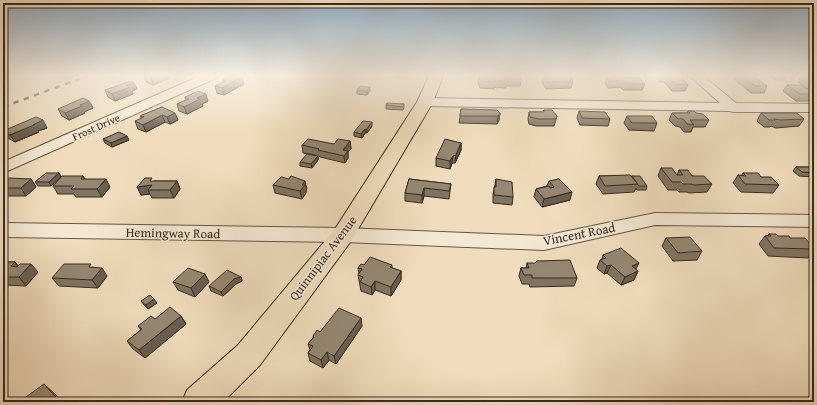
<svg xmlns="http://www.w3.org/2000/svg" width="817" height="405" font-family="'Gentium Book Plus',serif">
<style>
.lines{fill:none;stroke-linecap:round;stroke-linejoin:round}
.minor-casing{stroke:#635648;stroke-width:2}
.major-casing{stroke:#342a22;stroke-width:2}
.minor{fill:#f5e8d3;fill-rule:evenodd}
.major{fill:#f0dcbc;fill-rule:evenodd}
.rail{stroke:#342a22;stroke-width:2.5;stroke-dasharray:5.5 5.5;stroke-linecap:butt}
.wall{fill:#817462;stroke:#342a22}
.shaded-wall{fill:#695e50;stroke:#342a22}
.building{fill:#968772;stroke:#342a22}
.labels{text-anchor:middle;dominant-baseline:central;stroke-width:3;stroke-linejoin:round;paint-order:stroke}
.far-street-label{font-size:11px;fill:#342a22;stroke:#f5e8d3}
.street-label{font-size:13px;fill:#342a22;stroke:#f5e8d3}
</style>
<rect width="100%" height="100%" fill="#f0dcbc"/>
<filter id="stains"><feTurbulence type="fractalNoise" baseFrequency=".005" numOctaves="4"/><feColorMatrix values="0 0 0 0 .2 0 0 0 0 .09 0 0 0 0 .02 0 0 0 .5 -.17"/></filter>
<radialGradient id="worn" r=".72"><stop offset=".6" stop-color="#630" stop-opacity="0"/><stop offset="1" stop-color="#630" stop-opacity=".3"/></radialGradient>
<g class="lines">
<g class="minor-casing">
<path id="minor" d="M200 76H216L214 79 3 173V162Z
M690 76H703L736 103 814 104V112H734L729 111 425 106 420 105 418 102 420 99 425 98 720 103Z
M655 213 814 215V227L655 225 544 250 343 242 3 237V223L343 228 544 236Z"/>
</g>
<g class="major-casing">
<path id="major" d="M429 76H443L433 102 351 241 260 365 223 402H182L187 390 238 345 335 229 417 102Z"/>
</g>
<use href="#minor" class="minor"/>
<use href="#major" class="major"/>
<path class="rail" d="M3 107 87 76"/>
</g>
<path class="wall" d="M144 76H168L169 78 153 85 146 82Z
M385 76H401L400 78Z
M479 76 503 77 521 79 520 86H506V88L494 87V89L480 88 478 82Z
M543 76H569L573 81 571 88 546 89 542 82Z
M607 76 645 84 642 90H623L620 87 608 88 605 83Z
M655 76H680L688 85 685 91H672L664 82H660Z
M734 76H754L767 86 764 93H751L733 78Z
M772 76H784L786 77 784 80H775L771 77Z
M801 76H814V101H796L783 91 787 85 808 89 798 82Z
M223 80 244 84 224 95 217 93 215 86 223 82Z
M134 83 137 89 132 91 133 94 115 101 108 97 105 90Z
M357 90H370L367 95 357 94Z
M185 97 208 101 202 104 203 106 187 114 179 111 177 104 186 100Z
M89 101 93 108 84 112 85 113 69 120 62 116 58 109Z
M404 104V108L403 110 386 109V105Z
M162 107 178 120 170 124 165 122 146 132 138 129 135 121 142 119 140 116Z
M461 109 500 113 499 120 497 124 459 123Z
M544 110 557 116 554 126H536L529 124 528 119 529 112H543Z
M579 111 610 119 608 126 580 125 577 118Z
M688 111 696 113 709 120 705 127H693L691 132H684L680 127 675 126 669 120 672 113H687Z
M761 113 804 119 799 126 776 128 771 126 770 127H764L757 121Z
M627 116 657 123 654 131 629 130 624 123Z
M372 126 367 133H365L362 138 354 136V132Z
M47 128 38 131 39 132 15 142 8 138 3 131Z
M103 139 129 140 112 147 105 143Z
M350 141 351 149 348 152V158L345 163 320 157 319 156H318V160L312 168 300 166V162L315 155 303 153 302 145 334 144Z
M814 141V150L813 148V147L811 145Z
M461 143V150L455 163H452L450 169 436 166V158Z
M796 167H814V177L799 176 793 171Z
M661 168 677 175 679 170 712 184 707 192 689 193 687 192H679L677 190H668L658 176Z
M59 173 61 177 51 186H38L35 182Z
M743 173 761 177 779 185 773 193 741 192 733 183 738 175 741 176Z
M83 176 85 179 110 187 102 197H76L74 194H58L53 186Z
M599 176H632L647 186 646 190H637L636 188 634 192 603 194 596 184Z
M31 179 36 187 26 196H4L3 195V183Z
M409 179 451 184 449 199 424 196 422 203 405 201V193Z
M496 179 513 197 512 205 493 203V195Z
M154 181H177L180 189 174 198H152L150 194 141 195Z
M549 181 570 200 542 207 534 197 536 189 547 186Z
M273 185 307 189 306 190V193L302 199 275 193Z
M769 234 778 236 814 249V250L808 258 768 256 759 244 765 236H768Z
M666 238 702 251 697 260 673 261 662 246Z
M603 255 636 270 638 271 634 280 621 285 607 273 604 274 597 268 600 260 602 259Z
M3 262H15L18 266 38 272 26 286 3 285Z
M527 263 577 278 574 286 530 287 529 284H522L519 276 521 268H526Z
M364 265H392V268L401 271V280L391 296 375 290 372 295 361 291 358 275 359 274 358 268Z
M93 267 107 276 98 288 59 286 52 278Z
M241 277 242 281 236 284 223 296 211 291 209 286Z
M173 282H209L195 297 178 290Z
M141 301 157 303 148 309 144 305Z
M181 316 186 324 145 358 133 349 127 341 141 330 138 326 155 319Z
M362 326 336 364 329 360 323 368 310 361 308 353 310 350 308 344 313 338V336L320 332Z"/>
<path class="shaded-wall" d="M156 76H168L169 78 153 85 151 78Z
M242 77 244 84 224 95 222 88Z
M134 83 137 89 132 91 133 94 115 101 112 94 127 85Z
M370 87V90L367 95V91Z
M206 94 208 101 202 104 203 106 187 114 184 107 197 98Z
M89 101 93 108 84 112 85 113 69 120 65 113 80 105Z
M175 113 178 120 170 124 167 117Z
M500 113 499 120 497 124 498 116Z
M162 115 165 122 146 132 143 125Z
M43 120 47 128 38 131 39 132 15 142 10 135Z
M372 122V126L367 133 366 130Z
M365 129V133L362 138 361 134Z
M127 136 129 140 112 147 111 143Z
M350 141 351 149 348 152V158L345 163 343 150Z
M461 143V150L455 163 456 155Z
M318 156V160L312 168 311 164Z
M453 156 452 163 450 169V161Z
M59 173 61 177 51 186 49 182Z
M31 179 36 187 26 196 21 188Z
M106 179 110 187 102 197 97 189Z
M177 181 180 189 174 198 170 190Z
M305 181 307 189 306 190V193L302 199 300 191 302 185Z
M152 185 148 190 150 194 141 195 137 187Z
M424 188V196L422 203V195Z
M572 192 570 200 542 207 544 199Z
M15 262 22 271 11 266Z
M639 263 635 271 632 266Z
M31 264 38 272 26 286 19 277Z
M611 265 607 273 604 274 607 266Z
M102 268 107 276 98 288 92 280Z
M401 271V280L391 296V287Z
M638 271 634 280 621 285 625 277Z
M205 274 209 282 195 297 191 288Z
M241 277 242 281 236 284 223 296 221 292 234 279Z
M375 281V290L372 295 371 287Z
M154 299 157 303 148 309 146 305Z
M181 316 186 324 145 358 139 350Z
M361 318 362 326 336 364 334 356Z
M327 352 329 360 323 368 321 360Z
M44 384 56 395 62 402H59Z"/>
<path class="building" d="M146 76H156L151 78Z
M231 76H239L242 77 222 88 215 86 226 81 223 80Z
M479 76H503V77L519 76 521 79H506L507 81H494L495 82 480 81Z
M544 76H569L573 81 547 82Z
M607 76 639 78 645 84H625L622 80 610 81Z
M667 76H680L688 85 674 84Z
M742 76H754L767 86H755Z
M776 76H784L786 77H777Z
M803 76H814V82H812Z
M131 81 134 83 127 85 130 87 112 94 105 90Z
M787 85H801L806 89H814V94H800Z
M360 86 370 87 367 91 357 90Z
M198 91 206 94 197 98 200 99 184 107 177 104 189 99 185 97Z
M83 98 89 101 80 105 82 106 65 113 58 109Z
M387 103 404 104 403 107 386 105Z
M162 107 175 113 167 117 162 115 143 125 135 121 144 117 140 116Z
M461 109 497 110 500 113 498 116H460Z
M544 110H552L557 116 556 119H538L530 117 529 112H544Z
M579 111 605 112 610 119 582 118Z
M688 111H694L696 113 703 114 709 120H690L694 125 687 124 683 119H678L672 113H690Z
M761 113H797L804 119 781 120 774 119 775 120H769Z
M627 116H652L657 123H632Z
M36 117 43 120 33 125H34L10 135 3 131Z
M363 121 372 122 366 130 365 129 361 134 354 132Z
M119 132 127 136 111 143 103 139Z
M308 139 334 144 338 139 350 141 343 150 348 151 344 156 318 150 319 149 302 145Z
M445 139 461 143 456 155 453 156 450 161 436 158Z
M307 154 318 156 311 164 300 162Z
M796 167H814V173L802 172Z
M661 168H672L677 175H683L679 170H688L692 176H704L712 184 693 185 692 184H683L681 182H672Z
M46 173H59L49 182H35Z
M743 173H758L761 177H771L779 185 745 184 738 175 746 176Z
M630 175 638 184 605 186 599 176Z
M62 176H83L81 179H106L97 189H71L74 186H53Z
M291 176 305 181 302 185H305L300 191 273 185 281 177 289 179Z
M632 176H640L647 186H639Z
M9 178 31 179 21 188H3V183Z
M145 178H152L150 181H177L170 190H148L152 185 137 187Z
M409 179 451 184 449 191 424 188 422 195 405 193Z
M496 179 512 182 513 197 494 195V187H496Z
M559 179 572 192 544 199 536 189 549 186 550 188 554 187 549 181Z
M769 234H776L778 236H789L790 238H805L814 249 774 248 765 236H771Z
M690 237 702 251 678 253 666 238Z
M621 248 639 263 632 266 638 271 625 277 611 265 607 266 600 260 606 258 603 255Z
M370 257 392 265 390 267 401 271 391 287 375 281 371 287 360 282 363 277 358 275 362 269 358 268 361 264 364 265Z
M570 260 577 278H532V275H524L521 268H529L527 263H535L537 261Z
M3 262H15L11 266 17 267 20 264H31L19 277H3Z
M64 264H91L89 267 102 268 92 280 52 278Z
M188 268 205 274 191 288 173 282Z
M227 270 241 277 234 279 221 292 209 286Z
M150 295 154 299 146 305 141 301Z
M170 307 181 316 139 350 127 341 142 329 138 326 151 316 155 319Z
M339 308 361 318 334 356 327 352 321 360 308 353 313 346 308 344 314 337 313 336 317 330 320 332Z
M44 384 60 402H19Z"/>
<linearGradient id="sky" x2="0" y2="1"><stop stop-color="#91acc2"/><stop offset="0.57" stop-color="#f8efe1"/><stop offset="1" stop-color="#f8efe1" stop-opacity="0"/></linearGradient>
<rect width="817" height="133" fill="url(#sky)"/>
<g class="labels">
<g class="far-street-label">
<text transform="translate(96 127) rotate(-24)">Frost Drive</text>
</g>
<g class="street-label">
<text transform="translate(173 233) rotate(1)">Hemingway Road</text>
<text transform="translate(579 234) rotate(-11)">Vincent Road</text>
<text transform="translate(323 258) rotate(-53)">Quinnipiac Avenue</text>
</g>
</g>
<rect width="817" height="405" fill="none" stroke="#f0dcbc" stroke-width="16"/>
<rect x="4" y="4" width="809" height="397" fill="none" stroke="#342a22" stroke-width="2"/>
<rect x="8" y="8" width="801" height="389" fill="none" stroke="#342a22"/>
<rect width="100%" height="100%" filter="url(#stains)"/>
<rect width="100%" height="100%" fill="url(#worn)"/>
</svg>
